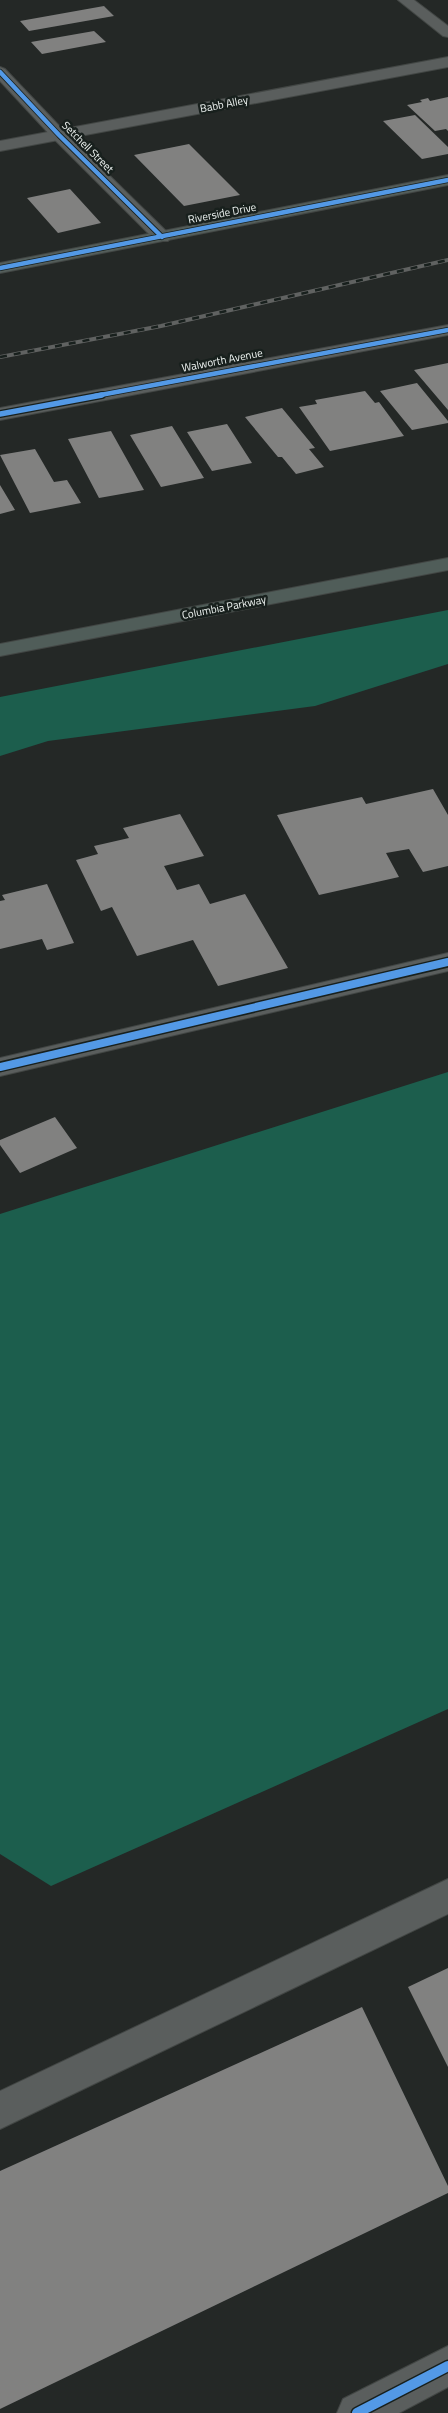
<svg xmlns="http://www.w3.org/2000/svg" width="448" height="2413" font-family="'Titillium Web',sans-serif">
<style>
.forest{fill:#1c5e4d}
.building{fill:#818180}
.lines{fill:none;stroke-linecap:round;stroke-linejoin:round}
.service-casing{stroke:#424644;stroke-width:2}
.minor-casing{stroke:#424644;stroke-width:2}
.primary-casing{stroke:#424644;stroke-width:2}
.trunk-casing{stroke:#424644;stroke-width:2}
.service{fill:#5a5e5d;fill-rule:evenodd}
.minor{fill:#5a5e5d;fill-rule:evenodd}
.primary{fill:#545e5b;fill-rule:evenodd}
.trunk{fill:#505d59;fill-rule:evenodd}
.rail-casing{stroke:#606261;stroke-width:4}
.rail{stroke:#18201d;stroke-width:2.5;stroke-dasharray:7;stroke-linecap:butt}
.cycleway-far3-casing{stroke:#18201d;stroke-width:6}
.cycleway-far2-casing{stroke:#18201d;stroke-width:8}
.cycleway-far1-casing{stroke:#18201d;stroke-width:11}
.cycleway-casing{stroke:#18201d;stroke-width:13}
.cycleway-far3{stroke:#5399e6;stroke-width:4.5}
.cycleway-far2{stroke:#5399e6;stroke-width:5.5}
.cycleway-far1{stroke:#5399e6;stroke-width:8}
.cycleway{stroke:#5399e6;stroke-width:10}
.labels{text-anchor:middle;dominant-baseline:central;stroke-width:5;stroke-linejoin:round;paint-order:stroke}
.far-street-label{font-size:11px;fill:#eff4f2;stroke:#18201d}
</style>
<rect width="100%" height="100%" fill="#242826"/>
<path class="forest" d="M448 610V664L315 706 48 741 0 756V697Z
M448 1072V1709L51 1886 0 1854V1214Z"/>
<path class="building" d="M104 6 114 16 29 31 20 21Z
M94 31 106 42 42 54 31 42Z
M448 97V131L446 129 435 131 407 105 422 102 420 100 428 98 430 101Z
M415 115 448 147V154L422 159 383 121Z
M189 144 240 195 184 206 134 155Z
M70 189 101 223 58 233 27 198Z
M448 363V410L414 370Z
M417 383 448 421V423L412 430 380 391Z
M365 391 375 403 379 402 404 436 330 451 299 407 317 404 315 400Z
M282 408 315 448 309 449 324 467 296 474 282 457H278L245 417Z
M227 424 252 463 212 471 187 432Z
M172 426 204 478 161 487 130 435Z
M111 431 144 490 99 498 68 439Z
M35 449 54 482 67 480 81 503 30 513 0 455Z
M0 485 15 510 0 514Z
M433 789 448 815V866L423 872 409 849 386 853 399 877 319 895 277 815 362 797 366 804Z
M180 814 204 856 164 866 177 890 199 884 210 904 245 894 288 968 218 986 193 940 137 956 112 907 101 911 76 860 98 854 94 846 129 838 123 828Z
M47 884 74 943 47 950 42 939 0 949V901L5 900 2 895Z
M55 1117 77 1148 20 1173 0 1145V1140Z
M448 1968V2067L408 1987Z
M362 2007 448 2186V2193L0 2409V2171Z"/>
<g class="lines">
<g class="service-casing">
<path id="service" d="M448 57V67L0 151V141Z
M448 1879V1914L0 2129V2091Z"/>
</g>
<g class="minor-casing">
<path id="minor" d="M398 0H414L448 26V37L443 36Z
M0 67 5 69 65 132 168 233 171 237 168 241H156L53 138 0 81Z
M448 325V335L0 420V408Z
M448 953V971L0 1076V1058Z
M448 2346V2387L399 2413H337L343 2399Z"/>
</g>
<g class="primary-casing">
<path id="primary" d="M448 175V185L0 273V263Z"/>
</g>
<g class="trunk-casing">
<path id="trunk" d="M448 558V570L0 656V644Z"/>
</g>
<use href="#service" class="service"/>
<use href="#minor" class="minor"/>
<use href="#primary" class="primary"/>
<use href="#trunk" class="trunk"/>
<g class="rail-casing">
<path id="rail" d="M0 357 161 326 448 260"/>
</g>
<use href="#rail" class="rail"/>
<g class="cycleway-far3-casing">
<path id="cycleway-far3" d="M0 72 59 135 162 237
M0 268 448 180
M95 396 448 330"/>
</g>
<g class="cycleway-far2-casing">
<path id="cycleway-far2" d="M0 414 102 395"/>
</g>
<g class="cycleway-far1-casing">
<path id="cycleway-far1" d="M0 1067 448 962"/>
</g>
<g class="cycleway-casing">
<path id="cycleway" d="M357 2413 448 2366"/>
</g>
<use href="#cycleway-far3" class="cycleway-far3"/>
<use href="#cycleway-far2" class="cycleway-far2"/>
<use href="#cycleway-far1" class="cycleway-far1"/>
<use href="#cycleway" class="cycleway"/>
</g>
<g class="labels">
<g class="far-street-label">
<text transform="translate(224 104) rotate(-11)">Babb Alley</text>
<text transform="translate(88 147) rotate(45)">Setchell Street</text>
<text transform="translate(222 213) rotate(-11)">Riverside Drive</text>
<text transform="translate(222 360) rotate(-11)">Walworth Avenue</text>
<text transform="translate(224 607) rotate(-11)">Columbia Parkway</text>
</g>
</g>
</svg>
